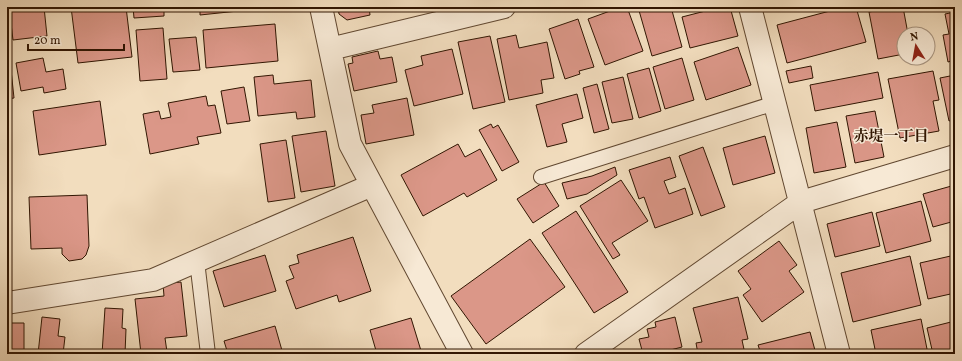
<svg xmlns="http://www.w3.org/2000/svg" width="962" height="361" font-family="Vollkorn,'Noto Serif JP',serif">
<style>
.building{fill:#db9788;stroke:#311602}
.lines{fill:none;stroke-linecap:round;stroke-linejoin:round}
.service-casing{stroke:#614831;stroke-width:16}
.minor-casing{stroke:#614831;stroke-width:24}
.service{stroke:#f7e9d5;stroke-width:14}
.minor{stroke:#f7e9d5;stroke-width:22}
.labels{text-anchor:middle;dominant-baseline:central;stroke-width:3;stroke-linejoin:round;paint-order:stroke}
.neighbourhood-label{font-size:15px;font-weight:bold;fill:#311602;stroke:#f7e9d5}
</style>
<rect width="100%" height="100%" fill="#f2ddbe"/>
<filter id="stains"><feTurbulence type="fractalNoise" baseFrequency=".005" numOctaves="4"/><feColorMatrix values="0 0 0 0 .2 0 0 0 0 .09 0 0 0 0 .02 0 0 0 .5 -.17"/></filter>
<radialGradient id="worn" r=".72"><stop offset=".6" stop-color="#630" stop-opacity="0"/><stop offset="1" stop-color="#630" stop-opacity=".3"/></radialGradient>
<path class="building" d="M9 7H44L47 36 13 40Z
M71 7H126L132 57 78 63Z
M133 7H164V16L134 18Z
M200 7H237L238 11 200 15Z
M338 7H369L370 15 347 20 339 14Z
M621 7H627L643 51 605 65 588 19Z
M638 7H671L682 47 652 56Z
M679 7H700L680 11Z
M721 7H730L738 36 690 48 682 17Z
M845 7H856L866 42 787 63 777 25Z
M874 7H903L908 34H904V54L878 59 869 12 875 11Z
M955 12V60L948 62 943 35 949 34 945 14Z
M578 19 594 67 579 71 580 74 565 79 549 29Z
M275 24 278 61 206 68 203 30Z
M163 28 167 79 140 81 136 30Z
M516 35 519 48 547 42 554 78 541 80 543 93 509 100 497 39Z
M490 36 505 102 473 109 458 42Z
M196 37 200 70 173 72 169 39Z
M738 47 751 85 706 100 694 62Z
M452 49 463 94 414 106 405 70 423 65 421 56Z
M7 51H9L14 98 7 99Z
M378 51 380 59 392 57 397 82 354 91 348 64 353 63 352 57Z
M43 58 46 72 63 69 66 89 44 93 43 87 21 91 16 63Z
M682 58 694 100 665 109 653 67Z
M811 66 813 78 789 83 786 71Z
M649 68 661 111 639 118 627 74Z
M933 71 939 100 933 101 939 131 900 138 888 79Z
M878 72 883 98 815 111 810 85Z
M273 75 274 84 311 80 315 117 297 119 296 112 258 116 254 77Z
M955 75V119L949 121 940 78Z
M623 77 633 119 612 123 602 82Z
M597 84 609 129 594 133 583 88Z
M244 87 250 121 227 124 221 91Z
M577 94 583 118 562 124 567 142 547 147 536 105Z
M206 96 208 106 215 105 221 133 197 137 199 144 150 154 143 114 159 111 161 119 171 117 168 103Z
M407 98 414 135 366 144 361 115 374 113 372 105Z
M100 101 106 145 39 155 33 111Z
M875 111 884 157 855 163 846 116Z
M837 122 846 167 814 173 806 128Z
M491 124 493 128 498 125 519 162 502 171 479 130Z
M326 131 335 186 301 192 292 136Z
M765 136 775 173 733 185 723 148Z
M286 140 295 198 268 202 260 144Z
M458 144 465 157 480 149 497 180 467 197 464 193 423 216 401 175Z
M703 147 725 207 701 216 679 156Z
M670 157 676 177 664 181 669 194 685 188 693 214 655 228 644 197 639 199 629 170Z
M615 167 617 175 587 194 567 199 562 183 592 176Z
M621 180 648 221 612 243 620 255 613 259 580 206Z
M544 182 559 206 533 223 517 199Z
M955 185V221L933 227 923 194Z
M87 195 89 246 86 255 82 259 69 261 62 254V248L31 249 29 197Z
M921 201 931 241 886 253 876 213Z
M576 211 628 292 594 313 542 233Z
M872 212 880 246 835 257 827 224Z
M353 237 371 291 339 302 337 295 296 309 286 281 294 278 289 266 299 263 297 255Z
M530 239 565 287 486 344 451 296Z
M779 241 797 265 789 271 804 292 762 322 743 295 751 289 738 271Z
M265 255 276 291 224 307 213 271Z
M955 255V293L928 299 920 263Z
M910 256 921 305 853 322 841 273Z
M181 282 187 336 165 338 167 352 141 354 135 299 164 296 163 284Z
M738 297 748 339 742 340 745 354H698L696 343 702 342 693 308Z
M105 308 123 309 122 328 126 329 125 354H102Z
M42 317 60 319 58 336 65 337 63 354H38Z
M675 317 682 347 655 354H643L639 339 649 337 647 329 656 327 655 322Z
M411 318 422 354H377L370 330Z
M921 319 928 354H876L871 330Z
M955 321V354H933L927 328Z
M7 323H24V354H7Z
M275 326 283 354H228L224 341Z
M810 332 816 354H761L758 345Z"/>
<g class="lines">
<g class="service-casing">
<path id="service" d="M541 177 775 103
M197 261 208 354"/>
</g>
<g class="minor-casing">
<path id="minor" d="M321 7 350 144 462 354
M750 7 839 354
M330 49 504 7
M7 303 153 280 372 185
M586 354 801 202 955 156"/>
</g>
<use href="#service" class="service"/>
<use href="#minor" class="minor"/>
</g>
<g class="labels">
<g class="neighbourhood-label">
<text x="891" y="137">赤堤一丁目</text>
</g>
</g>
<rect width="962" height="361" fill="none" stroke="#f2ddbe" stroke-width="24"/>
<rect x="8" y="8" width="946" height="345" fill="none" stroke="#311602" stroke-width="2"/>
<rect x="12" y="12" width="938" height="337" fill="none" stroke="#311602"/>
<g transform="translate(916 46) rotate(349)"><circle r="19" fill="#f7e9d5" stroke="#a89581"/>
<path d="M0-3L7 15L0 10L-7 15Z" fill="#8f2418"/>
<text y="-6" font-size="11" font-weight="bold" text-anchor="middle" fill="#311602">N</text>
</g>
<path d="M28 44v6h96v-6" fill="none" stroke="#311602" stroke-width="2"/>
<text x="34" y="44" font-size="12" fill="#311602" stroke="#f7e9d5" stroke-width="3" paint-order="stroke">20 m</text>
<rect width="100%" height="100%" filter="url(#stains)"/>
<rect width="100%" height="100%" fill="url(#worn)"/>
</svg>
